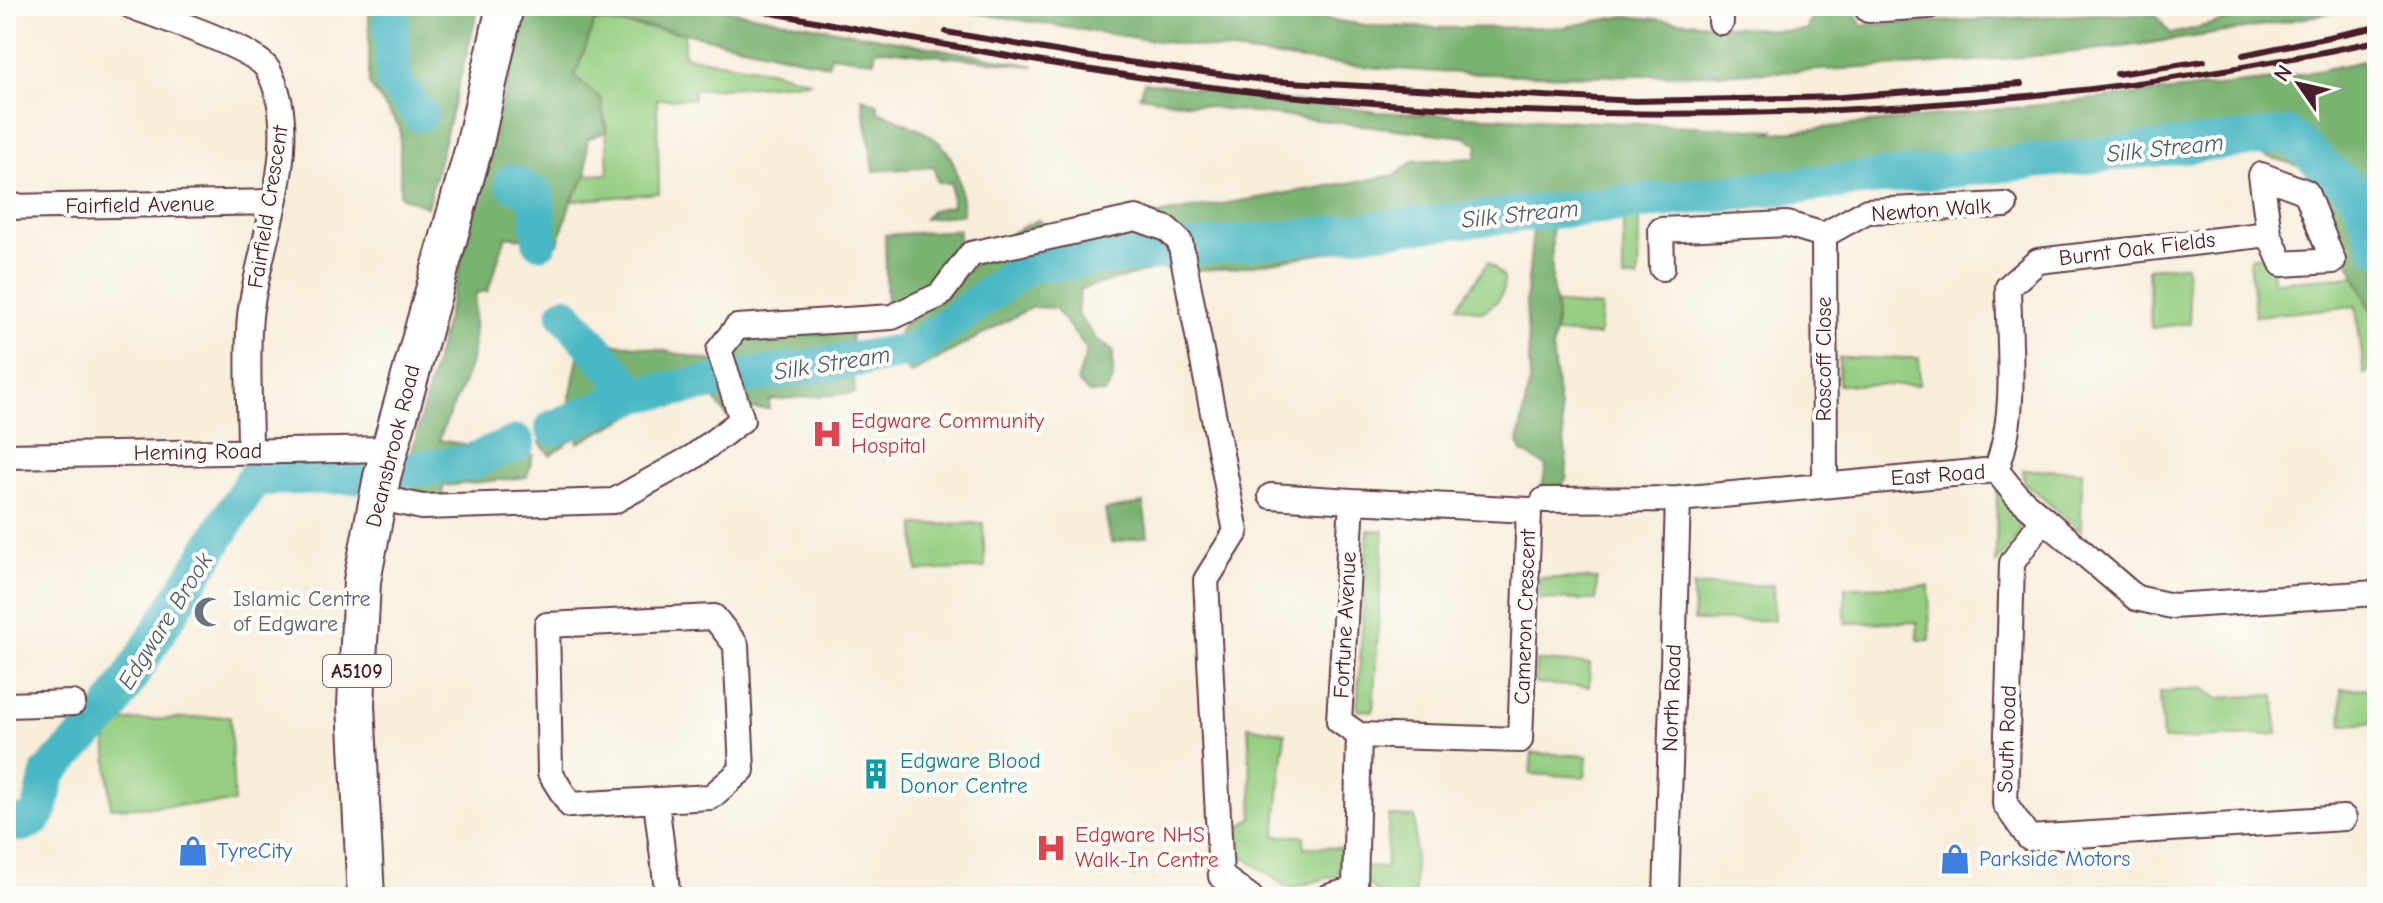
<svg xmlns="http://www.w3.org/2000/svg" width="2383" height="903" font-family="'Comic Neue',sans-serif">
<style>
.green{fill:#95ce81;stroke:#707656;stroke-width:2}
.forest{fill:#78b16f;stroke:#61684d;stroke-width:2}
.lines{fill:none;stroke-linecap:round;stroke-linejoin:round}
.river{stroke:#49b7c3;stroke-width:36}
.minor-casing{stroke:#643e45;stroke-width:28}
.primary-casing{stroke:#643e45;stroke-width:40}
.minor{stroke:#fff;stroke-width:24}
.primary{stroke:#fff;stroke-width:36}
.rail{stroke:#4a1f2b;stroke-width:6}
.labels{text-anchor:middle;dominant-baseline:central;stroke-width:8;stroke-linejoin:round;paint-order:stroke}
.shield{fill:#fdfcf7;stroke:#806168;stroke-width:2}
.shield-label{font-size:20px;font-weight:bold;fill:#4a1f2b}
.street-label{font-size:22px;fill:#4a1f2b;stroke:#fdfcf7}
.health-label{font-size:22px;fill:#be3a42;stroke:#fdfcf7;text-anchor:start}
.worship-label{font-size:22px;fill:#5b616d;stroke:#fdfcf7;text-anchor:start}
.culture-label{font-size:22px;fill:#0d838f;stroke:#fdfcf7;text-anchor:start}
.shop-label{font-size:22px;fill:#366cbe;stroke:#fdfcf7;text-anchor:start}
.water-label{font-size:24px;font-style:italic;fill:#4a5c68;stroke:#fdfcf7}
</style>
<rect width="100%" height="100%" fill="#fdfcf7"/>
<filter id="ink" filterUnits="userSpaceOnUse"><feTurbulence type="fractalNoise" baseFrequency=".0125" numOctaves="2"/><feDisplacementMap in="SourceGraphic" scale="16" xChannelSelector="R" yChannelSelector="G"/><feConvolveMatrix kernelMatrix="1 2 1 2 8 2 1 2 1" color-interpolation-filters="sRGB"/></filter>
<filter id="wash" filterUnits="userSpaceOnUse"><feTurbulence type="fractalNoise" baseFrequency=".006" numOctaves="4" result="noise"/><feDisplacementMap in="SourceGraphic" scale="32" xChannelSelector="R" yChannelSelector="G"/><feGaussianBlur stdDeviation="1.8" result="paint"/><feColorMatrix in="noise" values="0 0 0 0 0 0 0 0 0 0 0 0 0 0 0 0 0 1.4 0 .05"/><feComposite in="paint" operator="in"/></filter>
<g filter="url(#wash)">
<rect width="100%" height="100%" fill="#f7edda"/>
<path class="green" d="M594 21 684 33V56L773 71 812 82 693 90 694 99H657L659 193 571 201 587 175 608 174 606 121 574 77Z
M1623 212 1639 213 1638 279H1623Z
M2269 254 2274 282 2355 276 2377 322V370L2364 374 2356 306 2255 316 2250 258Z
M1488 262 1504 277C1504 297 1499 302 1482 312L1458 306Z
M2186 265 2190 323 2151 328 2148 268Z
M1547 303 1601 307 1599 336 1545 332Z
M1839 358H1919V385H1839Z
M2023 470 2082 471 2081 531 2024 482Z
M1997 491C2033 519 2023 533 1996 563Z
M983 523 985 568 917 571 915 525Z
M1368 530 1384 531 1373 711 1357 710Z
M1539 578 1597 579 1596 600 1538 599Z
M1773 585 1774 620 1694 621 1693 586Z
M1929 586 1930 640H1918L1917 622 1845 623V587Z
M1536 661 1590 664 1589 687 1535 684Z
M2203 688 2218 698 2275 695 2277 734 2163 740 2160 692Z
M2377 688V723L2342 725 2341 689Z
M230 716 234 803 111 808 105 722Z
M1248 726 1285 733 1275 836H1304V847L1340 848 1338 875 1289 889 1237 853 1235 831 1253 817Z
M1532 753 1587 756 1585 777 1530 774Z
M1389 816 1415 817V897H1382L1364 880V867L1386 868Z"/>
<path class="forest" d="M369 6H479L427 207 400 196V128L369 84Z
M527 6H703L1035 66 876 49 874 61 831 55 828 65 671 30 595 21 575 76 601 99 606 132 587 139V175L571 201 558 244 506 236 488 291 476 293C472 313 476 331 473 350 468 383 449 409 439 440L485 448 514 435 533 455 527 477 443 486 442 499 417 492 406 475Z
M937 6 1252 8 1372 26 1444 28 1564 27 1624 16 1785 31 1807 30 1814 6H1851L1862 25 2096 14 2156 15 2171 34 2254 14 2266 6H2362C2163 50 1973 65 1769 72 1623 77 1474 79 1329 63 1198 48 1067 29 937 6Z
M2377 58V322L2305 168 2259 154 1552 217V285L1557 314 1552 350 1567 463 1566 480 1556 490 1542 489 1546 466 1522 452 1518 443 1530 378 1526 301 1534 219 1234 268 1181 271 1160 268 1080 289 1077 313 1096 339 1113 351V381L1105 393H1089L1077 382 1087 350 1055 308 1032 307 910 374C898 364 894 338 903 325L1011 233 1038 220 1053 232 1396 175 1413 161 1476 158 1478 144 1465 137 1231 110 1139 96 1144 82 1378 112 1775 130 1766 134 2274 80Z
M862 98 878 104V111C940 138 958 141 963 214L924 219 932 210 952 206 951 183 937 182 934 167 874 171Z
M959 230C956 280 929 293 887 308L885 235Z
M566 307 586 321 603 344C644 343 678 355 718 362L728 418 713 397 672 407 665 398 578 443 576 437 550 455 540 443C543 422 550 413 569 403L579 352 557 309Z
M851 332 855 393 769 400V409H751L730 357 746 337Z
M251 469H259L208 558 203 556 127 693 58 776 44 820 31 833 6 834V817H31L36 776 112 695 133 664 168 589Z
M1143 503 1148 536 1111 543 1105 510Z"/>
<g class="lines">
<path class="river" d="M391 6 394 82 420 114
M512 182 537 196 540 241
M565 314 635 395
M553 428 635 395 913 350 1028 265 2289 135 2360 197 2377 247
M407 470 470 462 517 443
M6 823 22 824 34 819 40 810 48 773 108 713 254 478 357 476"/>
</g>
</g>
<g filter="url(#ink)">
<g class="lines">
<g class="minor-casing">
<path id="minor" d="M131 6C159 17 255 47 268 70 306 138 258 244 250 316 246 360 250 407 250 451
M1868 10 1929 6
M1721 22V6
M6 207 274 202
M1824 235 1825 483
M1662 268 1661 230 1787 224 1824 235 1867 211 2005 205
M6 456 390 449
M1996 470C2018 415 2009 345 2008 287L2038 261 2269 234 2261 175 2306 192 2333 261 2282 264 2269 234
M1271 496 1352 501 1339 721 1359 735 1355 889 1328 897
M377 497 422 507 614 501 693 457 742 420 719 350 737 327 892 317 940 295 971 254 1136 218 1167 229 1180 242 1236 532 1206 580 1221 876 1250 897
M1544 500 1678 499 1996 470 2017 496 2136 598 2172 606 2377 593
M1352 501 1529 510 1520 740 1359 735
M2043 519 2012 563 2005 804 2029 838 2344 818
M714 617 736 645 742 770 711 797 570 805 550 773 547 625Z
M6 705 73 703
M656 802 668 897
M1666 897 1678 499"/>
</g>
<g class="primary-casing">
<path id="primary" d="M366 897 356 705 362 581 382 477 474 147 505 6"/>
</g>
<use href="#minor" class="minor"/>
<use href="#primary" class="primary"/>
<path class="rail" d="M733 6C932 42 1131 83 1333 100 1680 128 2036 115 2377 41
M946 32 1090 57 1271 81 1635 101 1841 97 2021 84
M2243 55 2377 27
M2117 74 2204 61"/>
</g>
</g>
<defs>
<g id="hospital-bare" transform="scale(2.4)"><path d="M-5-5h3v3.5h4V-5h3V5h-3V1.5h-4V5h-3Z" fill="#e0444e" stroke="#fdfcf7" stroke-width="2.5" paint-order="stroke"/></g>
<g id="mosque-bare" transform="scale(2.4)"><path d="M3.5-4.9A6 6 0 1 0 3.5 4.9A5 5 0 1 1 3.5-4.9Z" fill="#6b7280" stroke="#fdfcf7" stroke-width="2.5" paint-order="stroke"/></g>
<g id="building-bare" transform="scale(2.4)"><path d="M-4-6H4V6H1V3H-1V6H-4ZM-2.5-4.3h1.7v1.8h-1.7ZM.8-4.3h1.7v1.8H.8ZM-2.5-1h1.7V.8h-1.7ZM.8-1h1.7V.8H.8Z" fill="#0f9aa8" stroke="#fdfcf7" stroke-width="2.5" paint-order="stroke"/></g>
<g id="shop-bare" transform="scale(2.4)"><path d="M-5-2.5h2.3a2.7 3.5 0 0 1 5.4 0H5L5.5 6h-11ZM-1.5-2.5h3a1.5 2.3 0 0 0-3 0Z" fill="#3f7fe0" stroke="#fdfcf7" stroke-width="2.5" paint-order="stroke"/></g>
</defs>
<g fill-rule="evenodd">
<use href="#hospital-bare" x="827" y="434"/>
<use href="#mosque-bare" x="209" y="612"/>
<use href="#building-bare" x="876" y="774"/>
<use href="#hospital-bare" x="1051" y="848"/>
<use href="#shop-bare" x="193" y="851"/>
<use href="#shop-bare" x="1955" y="859"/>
</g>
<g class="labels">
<rect class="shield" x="323" y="655" width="68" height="32" rx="6"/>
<g class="shield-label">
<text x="357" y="671">A5109</text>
</g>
<g class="street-label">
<text transform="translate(140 205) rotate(-1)">Fairfield Avenue</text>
<text transform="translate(268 207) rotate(-81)">Fairfield Crescent</text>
<text transform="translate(1931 210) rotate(-4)">Newton Walk</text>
<text transform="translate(2137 249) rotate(-7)">Burnt Oak Fields</text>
<text transform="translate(1824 359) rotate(-90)">Roscoff Close</text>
<text transform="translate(393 446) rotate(-76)">Deansbrook Road</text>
<text transform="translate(198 452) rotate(-1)">Heming Road</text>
<text transform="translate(1938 475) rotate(-4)">East Road</text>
<text transform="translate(1525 617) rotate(-88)">Cameron Crescent</text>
<text transform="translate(1345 625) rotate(-87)">Fortune Avenue</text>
<text transform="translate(1672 698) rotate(-88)">North Road</text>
<text transform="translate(2007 739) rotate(-88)">South Road</text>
</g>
<g class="health-label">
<text x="851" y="421">Edgware Community<tspan x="851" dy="25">Hospital</tspan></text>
<text x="1075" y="835">Edgware NHS<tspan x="1075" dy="25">Walk-In Centre</tspan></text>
</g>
<g class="worship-label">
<text x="233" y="599">Islamic Centre<tspan x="233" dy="25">of Edgware</tspan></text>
</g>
<g class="culture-label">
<text x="900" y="761">Edgware Blood<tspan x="900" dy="25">Donor Centre</tspan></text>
</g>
<g class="shop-label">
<text x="217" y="851">TyreCity</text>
<text x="1979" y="859">Parkside Motors</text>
</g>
<g class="water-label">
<text transform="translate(2165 148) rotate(-6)">Silk Stream</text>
<text transform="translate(1520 214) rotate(-6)">Silk Stream</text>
<text transform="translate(832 363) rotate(-9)">Silk Stream</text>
<text transform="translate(165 621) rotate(-58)">Edgware Brook</text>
</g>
</g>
<rect width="2383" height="903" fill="none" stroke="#fdfcf7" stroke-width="32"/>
<g transform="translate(2299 84) rotate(304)" stroke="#fdfcf7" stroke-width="6" paint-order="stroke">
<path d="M0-6L14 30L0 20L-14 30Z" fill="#4a1f2b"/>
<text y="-12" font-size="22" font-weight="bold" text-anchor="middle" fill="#4a1f2b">N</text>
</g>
</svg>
